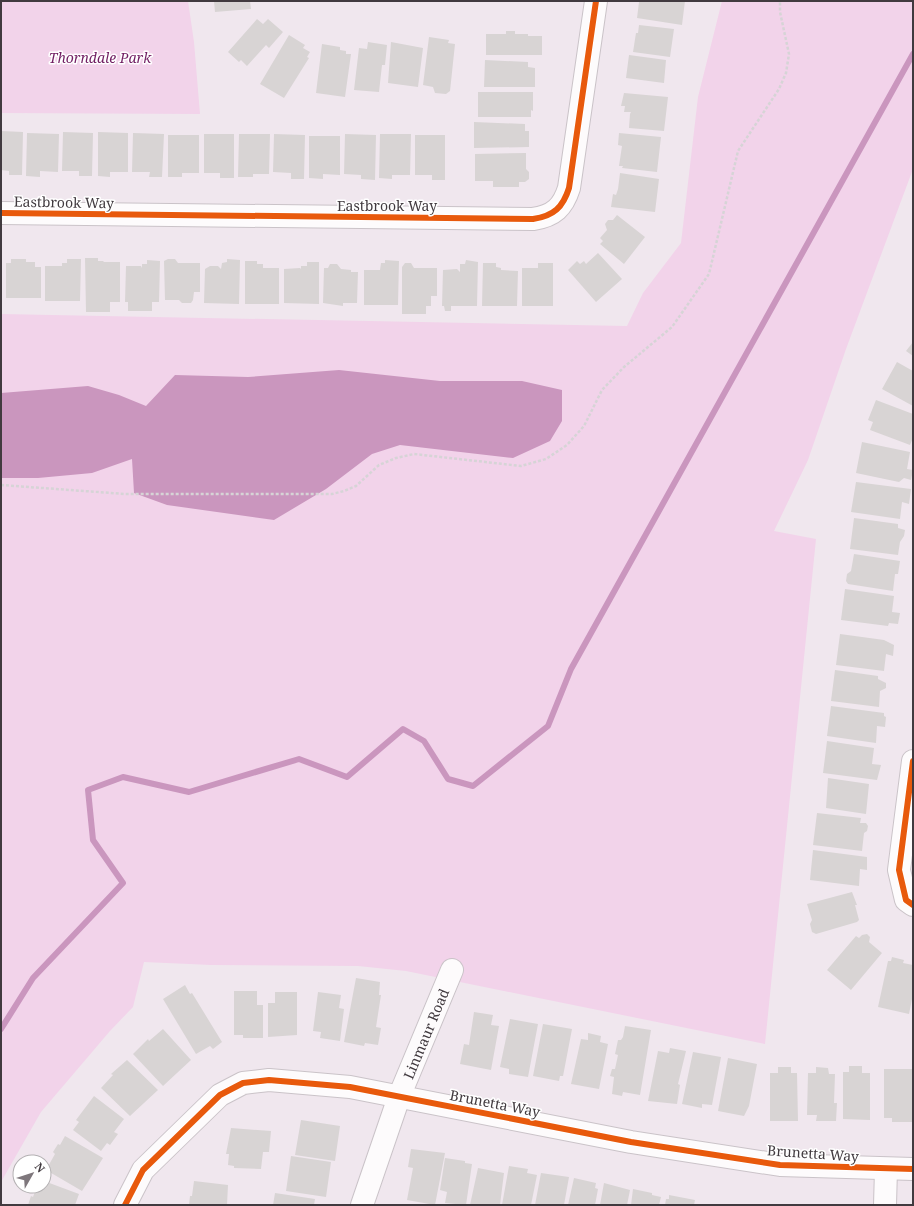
<svg xmlns="http://www.w3.org/2000/svg" width="914" height="1206" font-family="'Noto Serif',serif">
<style>
.green{fill:#f2d3ea}
.water{fill:#ca96be}
.lines{fill:none;stroke-linecap:round;stroke-linejoin:round}
.stream{stroke:#ca96be;stroke-width:6}
.building{fill:#d8d4d4}
.minor-casing{stroke:#cac3c8;stroke-width:24}
.path{stroke:#d6d4d6;stroke-width:2.5;stroke-dasharray:3 2;stroke-linecap:butt}
.minor{stroke:#fdfbfc;stroke-width:22}
.cycleway-casing{stroke:#fff;stroke-width:8}
.cycleway{stroke:#e8590c;stroke-width:6}
.labels{text-anchor:middle;dominant-baseline:central;stroke-width:3;stroke-linejoin:round;paint-order:stroke}
.park-label{font-size:14px;font-style:italic;fill:#711e63;stroke:#fff}
.street-label{font-size:14px;fill:#413a3f;stroke:#fff}
</style>
<rect width="100%" height="100%" fill="#f0e7ee"/>
<path class="green" d="M1 1H188L194 42 200 114 1 113Z
M722 1H913V169L846 349 808 460 774 531 816 539 765 1044 406 971 358 966 211 965 144 962 133 1007 110 1031 41 1112 1 1182V314L627 326 643 293 681 243 698 97Z"/>
<path class="water" d="M339 370 440 381H522L562 390V421L550 441 513 458 400 445 372 454 326 489 274 520 167 505 134 493 132 459 92 473 38 478H1V393L88 386 119 395 146 406 175 375 248 377Z"/>
<g class="lines">
<path class="stream" d="M1 1029 33 978 123 883 93 840 88 790 123 777 189 792 299 759 347 777 403 729 424 741 448 779 473 786 548 726 571 669 913 54"/>
</g>
<path class="building" d="M214 1H250L251 9 215 12Z
M644 1H685L682 25 637 18 639 2H644Z
M257 19 263 24 268 19 283 32 269 48 266 45 247 66 241 60 239 62 228 52Z
M639 25 674 29 670 57 633 52 636 33H638Z
M506 31H515V34H528V36H542V55H486V34H506Z
M289 35 305 45 303 48 310 52 307 57 309 58 284 98 260 84Z
M429 37 449 40 448 43 455 44 450 91 446 94 435 93 433 87 423 85Z
M368 42 387 45 385 65H382L379 92 354 90 359 48 367 49Z
M391 42 423 48 418 87 388 83Z
M322 44 340 47V50L346 51V54H351L345 97 316 93Z
M629 55 666 60 664 83 626 78Z
M485 60 528 62V67L535 68V87H484Z
M478 92H533V111L531 110V117H478Z
M624 93 668 97 664 131 629 128 630 114 631 112H624L625 106H621Z
M474 122 525 124V131H529V147L474 148Z
M1 131 23 132 22 175H9V171L1 170Z
M63 132 93 133 92 176H79V171H62Z
M98 132 128 133V172H110V177L98 176Z
M27 133 59 134 58 172 40 171V177L26 176Z
M133 133 164 134 162 177H149L150 172H132Z
M619 133 661 137 657 172 622 168 623 166H619L622 146 618 145Z
M204 134H234V178H220V173H204Z
M239 134H270L269 174H253V177H238Z
M274 134 305 135 304 179H291V173L273 172Z
M345 134 376 135 375 180 361 179V175L344 174Z
M380 134H411L410 175H392V179L379 178Z
M168 135H199V173H182V177H168Z
M415 135H445V180H432V175H415Z
M309 136H340V175L323 174V179L309 178Z
M526 153V169L529 172V179L525 182H519V187H493V181H475V154Z
M620 173 659 179 655 212 611 207 613 194 616 195 618 189Z
M617 215 645 237 624 264 600 244 603 241 600 238 607 230 605 224 608 220H613Z
M598 253 622 279 596 302 568 270 577 261 580 264 584 261 586 264Z
M85 258H98V261H104L103 262H120V302H110V312H86Z
M11 259H26V262H35V267H41V298H6V263H11Z
M67 259H81L80 301H45V266H62V263H67Z
M168 259H175L178 263H200V292H194L193 300 191 303H182L179 300H165L164 261Z
M227 259 240 260 239 304 204 303 205 269 210 266H218L221 269 222 263 227 262Z
M147 260 160 261 159 302H152V311H128V302H125L126 266H141L142 268V264H147Z
M385 260 399 261 398 305H364V270H380L381 263H385Z
M466 260 478 262 477 306H451V311H445L444 306H442L443 270 457 269 460 272V264H465Z
M245 261H257V264H263V268H279V304H245Z
M307 262H319V304L284 303V269L300 268 301 269V266H307Z
M405 263H411L414 268H437V296H431V306H426V314H402V267Z
M483 263H496V267L501 268V270L518 271 517 306H482Z
M538 263H553V306H522V268H538Z
M330 264H337L341 269 351 270V272H358L357 303H343V306L323 303 324 268H328Z
M913 342V356L906 351Z
M897 362 913 371V406L882 389Z
M876 400 913 414V438L910 445 870 430 873 422 868 420Z
M862 442 910 452 907 469 913 470 911 480 904 478 899 482 856 473Z
M856 482 911 489 909 504 902 502 900 519 851 512Z
M854 518 898 524V528L905 530 904 536 900 542 898 555 850 549Z
M854 554 900 561 898 574H895L893 591 848 584 846 581 847 574 851 571Z
M845 589 894 596 892 612 900 613 898 624 889 623 888 626 841 620Z
M840 634 884 640 894 645 893 656 886 654 884 671 836 665Z
M835 670 878 676V679L886 683V688L880 691 879 707 831 701Z
M831 706 884 713V716L886 717 885 727 877 726 876 743 827 736Z
M827 741 874 748 872 764 881 765 877 780 823 773Z
M828 778 869 784 866 814 826 808Z
M817 813 861 818 860 823H866L868 826 867 831 864 833 862 851 813 845Z
M813 850 867 857V870L860 869 859 886 810 880Z
M852 892 857 905H855L859 920 857 922 816 934 812 932 810 924 812 920 807 904Z
M867 934 870 937 869 942 882 953 851 990 827 970 856 936 859 938 862 935Z
M892 957 904 960 903 963 913 965V994L909 1014 878 1007 888 961H891Z
M356 978 380 982 379 995H381L376 1027 381 1028 378 1045 365 1043 364 1046 344 1042Z
M185 985 190 994 192 993 222 1042 213 1049 210 1046 196 1054 163 999Z
M234 991H257V1005H263V1038H243V1035H234Z
M275 992H297V1035L268 1037V1003H275Z
M318 992 341 995 339 1008 344 1009 340 1041 320 1038 321 1032 313 1031Z
M474 1012 493 1015 491 1025 499 1026 491 1070 460 1064 464 1044 469 1045Z
M510 1019 538 1024 528 1077 509 1074V1069L500 1067Z
M543 1024 572 1029 564 1071 563 1076H560L559 1081 533 1076Z
M625 1026 651 1030 640 1095 623 1092 622 1096 612 1094 614 1077 610 1076 612 1069H615L618 1055 615 1054 618 1040H621L623 1037Z
M163 1029 191 1060 163 1086 133 1054 148 1039 149 1041Z
M588 1033 601 1036 600 1042 608 1044 599 1089 571 1084 581 1039 588 1040Z
M670 1048 686 1051 678 1084 680 1085 677 1104 648 1101 658 1051 669 1053Z
M693 1052 721 1057 712 1105 702 1104V1108L682 1104Z
M728 1058 757 1064 749 1106 744 1116 718 1111Z
M127 1060 158 1090 130 1116 101 1088 113 1075 111 1074Z
M849 1066H862V1073H870V1120L843 1119V1072H849Z
M778 1067H791V1073H797L798 1121H770V1073H778Z
M816 1067 828 1068 829 1074H835L834 1103H837L836 1121H816L817 1115H807L808 1073H816Z
M884 1069H912V1122H892V1118H884Z
M94 1096 124 1119 114 1132 118 1134 110 1145 107 1143 101 1151 73 1130 79 1122 76 1120Z
M301 1120 340 1126 335 1161 295 1155Z
M231 1128 271 1131 269 1152H263L261 1169 234 1168V1166L228 1165 229 1154H226Z
M65 1136 103 1158 82 1191 46 1170 55 1154 53 1152 58 1144 60 1145Z
M411 1149 445 1153 435 1205 407 1200 413 1168 408 1167Z
M291 1156 331 1162 326 1197 286 1191Z
M445 1158 465 1161V1163L472 1164 466 1205 445 1203 447 1192 440 1190Z
M509 1166 528 1169 527 1173 537 1175 531 1205H502Z
M478 1168 504 1173 500 1205H470Z
M541 1173 569 1177 564 1205H535Z
M574 1178 596 1183 595 1188 598 1189 595 1205H568Z
M44 1181 79 1194 75 1205H28L31 1196 33 1197 37 1186H44Z
M194 1181 228 1185 227 1205H189L190 1196H192Z
M604 1183 630 1190 627 1205H600Z
M633 1189 652 1193V1195L661 1197 659 1205H631Z
M275 1193 315 1199 314 1205H273Z
M669 1195 695 1200 694 1205H665L666 1199H669Z"/>
<g class="lines">
<g class="minor-casing">
<g id="minor">
<path d="M1 213 533 219C554 216 563 207 569 188L596 1"/>
<path d="M913 761 899 870 906 900 913 905"/>
<path d="M125 1205 143 1170 220 1095 243 1083 269 1080 350 1087 631 1142 780 1165 913 1169"/>
<path id="s1" d="M362 1205 399 1097 452 970"/>
<path d="M885 1205 886 1169"/>
</g>
</g>
<path class="path" d="M1 485 125 494H332L344 491 356 486 379 465 396 458 414 454 521 466 546 459 567 445 584 426 602 390 624 367 672 327 709 274 738 151 779 89 786 73 789 54 780 12V1"/>
<use href="#minor" class="minor"/>
<g class="cycleway-casing">
<path id="cycleway" d="M1 213 533 219C554 216 563 207 569 188L596 1
M913 761 899 870 906 900 913 905
M125 1205 143 1170 220 1095 243 1083 269 1080 350 1087 631 1142 780 1165 913 1169"/>
</g>
<use href="#cycleway" class="cycleway"/>
</g>
<g class="labels">
<g class="park-label">
<text x="100" y="57">Thorndale Park</text>
</g>
<g class="street-label">
<text transform="translate(64 202) rotate(1)">Eastbrook Way</text>
<text x="387" y="205">Eastbrook Way</text>
<text stroke="none"><textPath href="#s1" startOffset="183">Linmaur Road</textPath></text>
<text transform="translate(495 1103) rotate(11)">Brunetta Way</text>
<text transform="translate(813 1153) rotate(4)">Brunetta Way</text>
</g>
</g>
<rect width="914" height="1206" fill="none" stroke="#413a3f" stroke-width="4"/>
<g transform="translate(32 1174) rotate(51)"><circle r="19" fill="#ffffff" stroke="#b3b0b2"/>
<path d="M0-3L7 15L0 10L-7 15Z" fill="#7e777c"/>
<text y="-6" font-size="11" font-weight="bold" text-anchor="middle" fill="#413a3f">N</text>
</g>
</svg>
